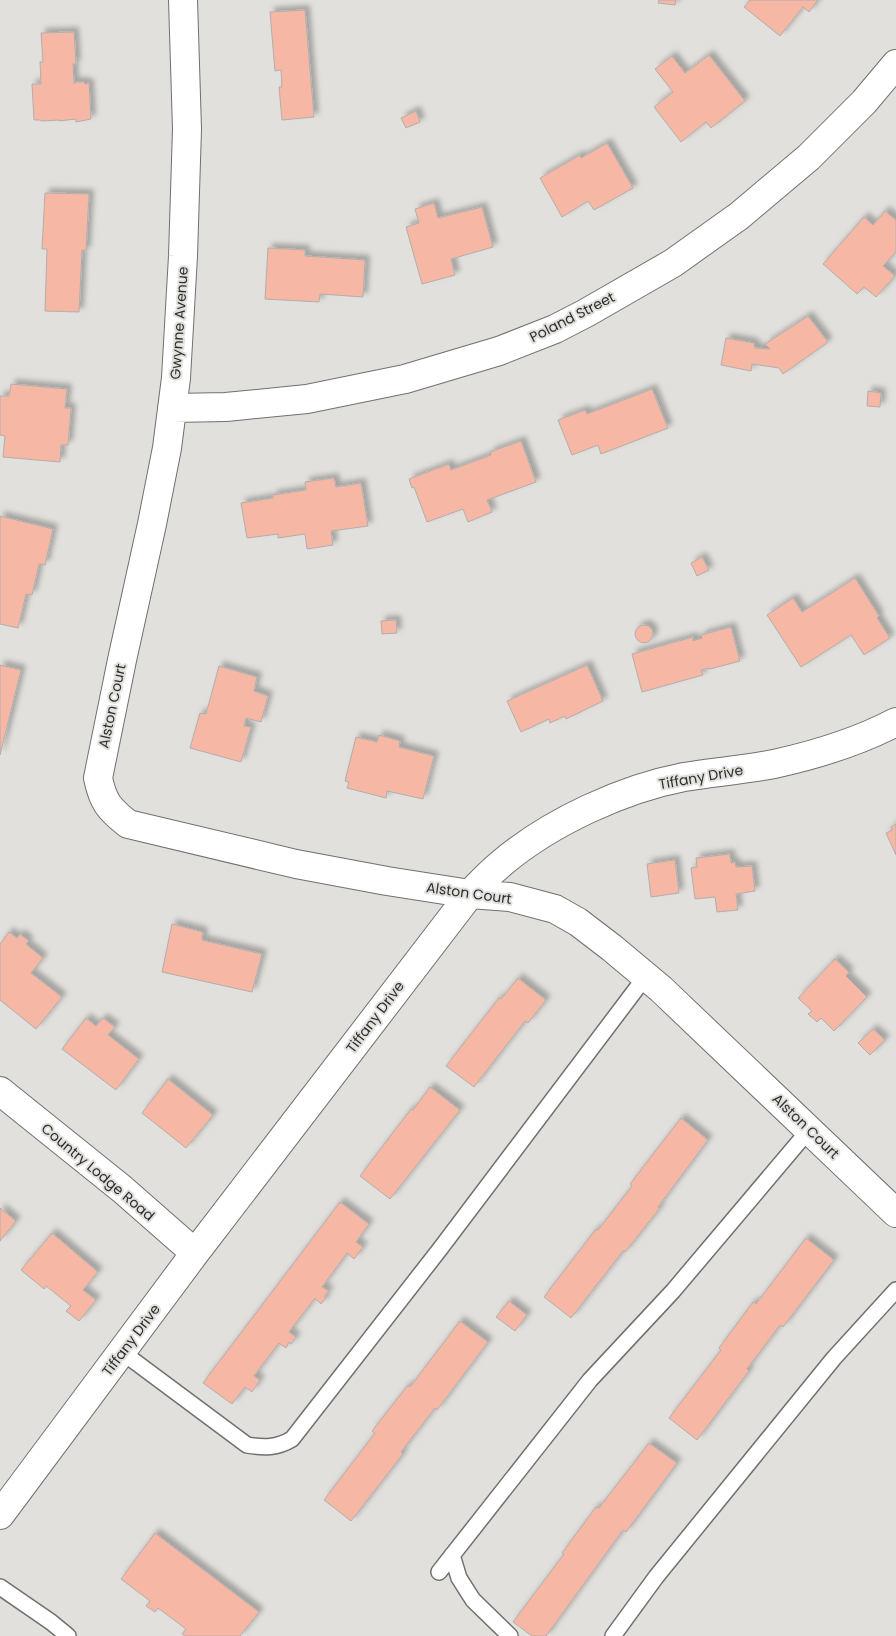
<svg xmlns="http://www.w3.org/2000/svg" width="896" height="1636" font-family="Poppins,sans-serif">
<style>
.building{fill:#f6b7a5;stroke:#b2aead;filter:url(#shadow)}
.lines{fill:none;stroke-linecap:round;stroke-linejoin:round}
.service-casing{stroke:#71706d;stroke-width:18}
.minor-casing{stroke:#71706d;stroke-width:30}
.service{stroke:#fff;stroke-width:15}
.minor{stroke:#fff;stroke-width:28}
.labels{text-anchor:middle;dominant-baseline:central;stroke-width:4;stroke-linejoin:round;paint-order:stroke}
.street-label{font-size:14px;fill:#2e2d2c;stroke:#e1e0dc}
</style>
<defs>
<filter id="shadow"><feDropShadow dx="4.5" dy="-4.5" stdDeviation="2.5" flood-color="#0004"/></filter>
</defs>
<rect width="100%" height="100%" fill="#e1e0dc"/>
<path class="building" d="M659 0H676L675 5 658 3Z
M750 0H818L809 12 803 7 780 36 744 7Z
M305 10 314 117 282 120 279 87H282L281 70 275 71 270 12Z
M74 32 76 64H73L74 84 76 82H84L85 84 89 83 91 119 76 122V119L59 121V120L41 121V120H34L32 84H41L40 62H43L41 33Z
M709 55 745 101 711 128 706 122 681 142 654 107 673 92 655 69 672 56 685 73Z
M416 111 420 122 406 128 401 118Z
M607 143 633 188 594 210 588 201 562 217 540 178 580 155 581 158Z
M45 193 89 194 86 251 82 250 79 312 45 311 47 249H42Z
M434 203 438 218 482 207 493 247 451 259 455 275 422 284 406 227 419 223 415 209Z
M885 211 896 220V252L883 266 895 276 876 297 864 287 857 294 823 264 864 217 873 225Z
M268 248 305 250V256L365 260 363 297 320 294 319 302 265 299Z
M808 316 828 342 783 374 779 368 752 364 751 371 721 365 726 338 754 343 755 348 770 349 765 344Z
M11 384 67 389 65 408H71L68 445H61L60 462 3 457 5 436 0 435V396H9Z
M652 389 668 428 601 454 598 445 572 455 558 420 585 410 587 414Z
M868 391 881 393 880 407 867 406Z
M521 441 536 482 487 500 492 512 468 522 463 509 427 522 414 487 412 488 409 479 449 464 451 470 491 455 490 452Z
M334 478 336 487 361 483 368 526 331 531 333 545 307 549 305 534 278 538V534L247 538 241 503 273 498V495L306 490 305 482Z
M0 516 53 529 45 565 39 564 32 595 26 594 18 628 0 624Z
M702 557 709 570 697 576 691 563Z
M855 578 879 616 877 618 890 638 864 655 851 635 801 667 767 615 793 598 802 612Z
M396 620 397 633 382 634 381 621Z
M635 634a9 9 0 1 1 18 0a9 9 0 1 1-18 0Z
M731 627 740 661 710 669 709 668 701 670 703 675 642 692 632 654 693 637V641L702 638 701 635Z
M0 665 21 670 0 755Z
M587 665 603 701 566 719 565 716 550 723 549 719 521 732 507 701Z
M219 666 257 677 254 691 268 696 261 722 246 718 244 726 251 727 241 762 190 748 200 713 206 714Z
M379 735 400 741 399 747 434 756 423 799 387 791 386 798 347 788 349 782 345 781 356 737 377 742Z
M896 824V855L886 833 893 830 891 827Z
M730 854 731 863 735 862 736 867 752 866 755 891 736 894 738 910 717 912 715 897 695 899 691 868 697 867 696 858Z
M675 860 679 893 651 897 647 864Z
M172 924 203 932 202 940 262 954 252 992 162 972Z
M9 932 17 938 20 934 29 941 26 944 43 958 31 973 62 997 36 1029 0 1000V944Z
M835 959 849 972 846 976 867 997 834 1031 821 1018 817 1022 808 1014 812 1011 798 998Z
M518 978 546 1000 528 1023 525 1021 474 1087 446 1066 499 998 501 999Z
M86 1018 96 1026 103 1018 115 1027 108 1035 139 1059 116 1090 62 1049Z
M873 1029 885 1040 870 1055 858 1043Z
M168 1079 213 1115 186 1148 142 1113Z
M430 1087 460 1110 390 1199 360 1176 411 1109 413 1110Z
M681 1118 708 1140 658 1207 660 1208 625 1252 623 1251 571 1318 544 1297 596 1229 598 1230 632 1186 630 1184Z
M340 1202 369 1224 356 1242 363 1247 354 1259 347 1253 322 1287 329 1291 324 1297 326 1298 321 1304 315 1298 289 1332 296 1337 291 1344 289 1342 286 1348 279 1343 254 1376 260 1380 252 1392 245 1387 232 1404 203 1383Z
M0 1208 16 1221 0 1241Z
M52 1233 98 1272 83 1290 96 1300 79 1321 66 1311 71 1306 46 1286 44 1289 21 1270Z
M806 1238 834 1260 783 1327 780 1325 747 1369 749 1371 697 1440 669 1418 721 1350 719 1348 753 1302 756 1304Z
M509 1301 527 1315 515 1331 496 1317Z
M460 1321 488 1342 437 1410 435 1408 401 1452 403 1454 351 1521 324 1500 375 1433 372 1431 408 1385 410 1387Z
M649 1443 677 1463 626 1532 623 1530 546 1636H532L513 1622 564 1554 562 1553 596 1507 599 1508Z
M155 1533 259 1612 240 1636H186L182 1634 186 1629 158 1608 155 1612 146 1606 150 1601 121 1579Z"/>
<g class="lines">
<g class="service-casing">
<path id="service" d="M122 1352 247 1445C264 1448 277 1448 292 1439L440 1249 646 976
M452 1555 459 1578 473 1600 510 1636
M439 1572 590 1380 673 1291 809 1130
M0 1587 51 1622 68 1636
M613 1636 656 1577 834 1358 896 1290"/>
</g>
<g class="minor-casing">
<path id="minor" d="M183 0 187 129 183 256 176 378 167 448 152 524 122 660 98 778C103 802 109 809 128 824L296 864 387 881 470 894 510 897 555 909 578 922 612 948 661 989 896 1213
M172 408 226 407 307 399 405 379 499 351 555 329 586 313 673 263 739 216 809 157 864 102 896 64
M0 1091 122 1189 195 1253
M0 1515 195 1253 470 894C480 883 491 872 503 862 551 822 622 789 684 777 713 772 744 770 774 764 815 755 858 742 896 722"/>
</g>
<use href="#service" class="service"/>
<use href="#minor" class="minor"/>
</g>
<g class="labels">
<g class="street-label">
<text transform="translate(572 317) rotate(-27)">Poland Street</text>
<text transform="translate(179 323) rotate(-86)">Gwynne Avenue</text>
<text transform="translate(112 706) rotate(-78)">Alston Court</text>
<text transform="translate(701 777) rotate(-10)">Tiffany Drive</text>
<text transform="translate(469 893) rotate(8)">Alston Court</text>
<text transform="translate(375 1017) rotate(-53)">Tiffany Drive</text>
<text transform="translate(806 1126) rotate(44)">Alston Court</text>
<text transform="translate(98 1172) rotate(40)">Country Lodge Road</text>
<text transform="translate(131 1340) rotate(-53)">Tiffany Drive</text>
</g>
</g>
</svg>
